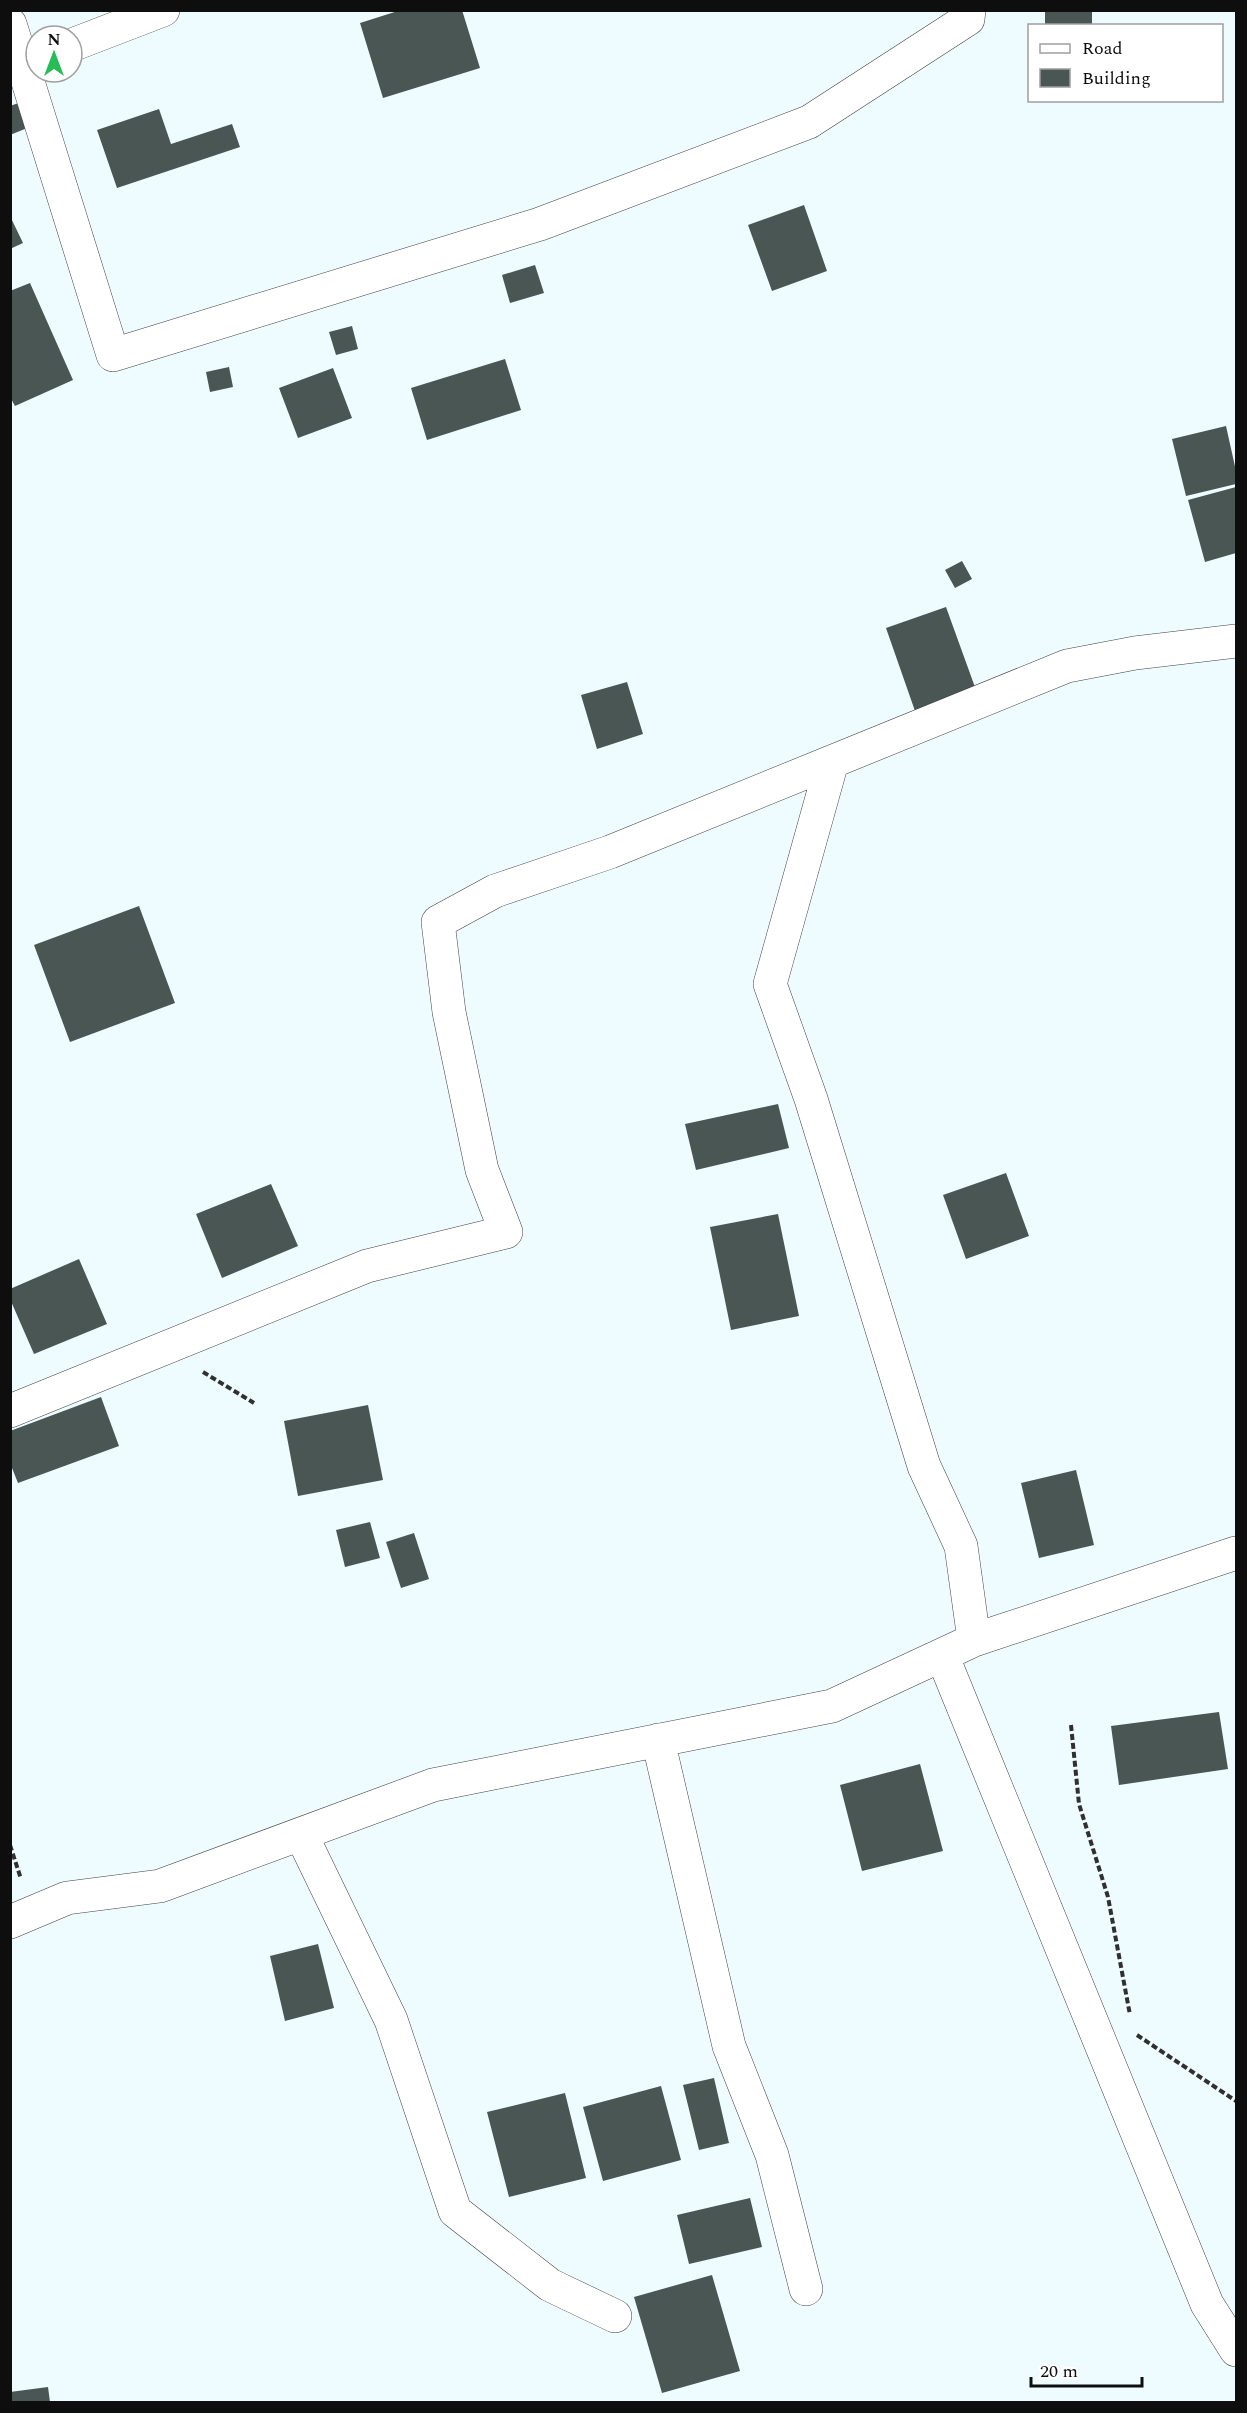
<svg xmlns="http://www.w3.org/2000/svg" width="1247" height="2413" font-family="Spectral,serif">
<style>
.building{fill:#4a5653}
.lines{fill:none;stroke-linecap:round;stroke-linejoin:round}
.street-casing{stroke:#414141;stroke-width:34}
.path{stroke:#303030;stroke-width:4;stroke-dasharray:6 3;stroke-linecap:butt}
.street{stroke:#fff;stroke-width:33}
</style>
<rect width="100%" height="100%" fill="#eefcff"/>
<path class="building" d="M401 10H462L480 68 383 98 360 23Z
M1045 10H1092V26H1045Z
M27 100 37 124 10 135V106Z
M159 109 171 144 232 124 240 147 117 188 97 130Z
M804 205 827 271 772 291 748 225Z
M10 216 23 243 10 249Z
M535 265 544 293 510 303 502 275Z
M30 283 73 380 15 406 10 397V291Z
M352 326 358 349 336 355 329 332Z
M505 359 521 410 427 440 411 388Z
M229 367 233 387 210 392 206 372Z
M333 368 352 418 298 438 279 388Z
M1226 426 1236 471V484L1186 496 1172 439Z
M1236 487V553L1205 562 1188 500Z
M962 561 972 579 955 588 945 570Z
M946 607 976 690 915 711 886 628Z
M627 682 643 734 597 749 581 695Z
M139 906 175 1003 70 1042 34 945Z
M778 1104 789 1148 696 1170 685 1124Z
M1006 1173 1029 1236 966 1259 943 1195Z
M271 1184 298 1246 222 1278 196 1214Z
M778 1214 799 1316 731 1330 710 1227Z
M79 1259 107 1324 34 1354 10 1299V1289Z
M101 1397 119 1446 18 1483 10 1463V1431Z
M368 1405 383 1480 298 1496 284 1421Z
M1076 1470 1094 1545 1039 1558 1021 1483Z
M370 1522 380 1558 345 1567 336 1530Z
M414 1533 429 1579 401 1588 386 1542Z
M1219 1712 1228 1769 1119 1785 1111 1726Z
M920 1764 943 1851 862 1871 840 1785Z
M318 1944 334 2008 285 2021 270 1956Z
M714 2078 729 2143 699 2150 683 2085Z
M661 2086 681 2160 603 2181 583 2107Z
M565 2093 586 2178 509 2197 487 2112Z
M750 2198 762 2247 689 2264 677 2215Z
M712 2275 740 2371 662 2393 634 2297Z
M48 2387 50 2402H10V2392Z"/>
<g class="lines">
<g class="street-casing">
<path id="street" d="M10 24 113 355 540 224 809 122 968 19 969 10
M72 45 163 10
M832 762 770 984 811 1099 924 1466 961 1546 974 1640
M10 1411 367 1266 506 1232 482 1170 449 1012 438 922 495 891 610 852 1067 666 1135 653 1236 641
M942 1655 1207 2304 1236 2350
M658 1740 729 2046 772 2155 806 2289
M301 1834 391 2020 455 2211 550 2285 615 2316
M10 1922 67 1898 160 1886 433 1785 832 1706 974 1640 1236 1553"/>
</g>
<path class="path" d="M203 1372 254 1403
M1071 1725 1079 1804 1108 1897 1130 2015
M10 1845 21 1879
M1137 2035 1236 2101"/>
<use href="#street" class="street"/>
</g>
<rect width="1247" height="2413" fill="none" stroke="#0e0e0e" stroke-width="24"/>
<rect x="1028" y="24" width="195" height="78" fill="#ffffff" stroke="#9f9f9f" stroke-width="1.5"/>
<rect x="1040" y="44" width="30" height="9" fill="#ffffff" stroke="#9f9f9f" stroke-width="1.5"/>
<text x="1082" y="54" font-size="18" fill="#0e0e0e">Road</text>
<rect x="1040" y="69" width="30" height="18" fill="#4a5653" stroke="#9f9f9f" stroke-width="1.5"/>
<text x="1082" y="84" font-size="18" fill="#0e0e0e">Building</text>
<g transform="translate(54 54)"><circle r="28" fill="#ffffff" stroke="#9f9f9f" stroke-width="1.5"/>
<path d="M0-4.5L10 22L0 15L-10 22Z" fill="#27bc56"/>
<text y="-9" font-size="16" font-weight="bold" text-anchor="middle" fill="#0e0e0e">N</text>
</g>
<path d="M1031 2377v9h111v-9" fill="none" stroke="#0e0e0e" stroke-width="3"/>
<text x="1040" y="2377" font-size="18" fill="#0e0e0e" stroke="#ffffff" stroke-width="4.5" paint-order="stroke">20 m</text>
</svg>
